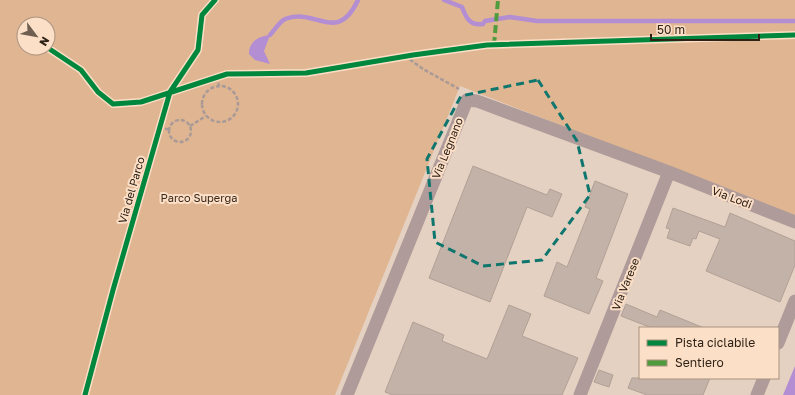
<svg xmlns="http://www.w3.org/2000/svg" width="795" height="395" font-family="'Golos Text',sans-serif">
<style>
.green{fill:#e0b591;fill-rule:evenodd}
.water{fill:#b38ed2}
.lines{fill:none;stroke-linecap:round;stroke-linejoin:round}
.stream{stroke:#b38ed2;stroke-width:4.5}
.building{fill:#c3b2a8;stroke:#b1a096}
.path{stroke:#aa9a97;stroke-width:2.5;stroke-dasharray:4 2;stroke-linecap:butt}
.minor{stroke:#ae9b9a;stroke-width:13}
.quiet{stroke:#509b3d;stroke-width:4;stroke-dasharray:8 4;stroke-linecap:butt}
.cycleway-casing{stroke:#fcdfc7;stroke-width:8}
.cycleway{stroke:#00873e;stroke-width:5}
.marked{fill:none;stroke:#0f766e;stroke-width:3;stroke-dasharray:8 5;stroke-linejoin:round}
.labels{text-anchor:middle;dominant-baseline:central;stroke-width:4;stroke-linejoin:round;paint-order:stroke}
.street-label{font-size:11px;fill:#2e2115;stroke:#fcdfc7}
.park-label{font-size:11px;fill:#3a2818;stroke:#fcdfc7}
</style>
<rect width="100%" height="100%" fill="#e5d1c1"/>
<path class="green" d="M0 0H795V216L460 86 335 395H0ZM24 24H48V48H24Z"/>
<path class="water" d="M270 35 264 51 270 64 255 60 249 54C249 42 258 36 270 35Z
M795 366V395H783Z"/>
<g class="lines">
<path class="stream" d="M444 0 462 7C466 18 470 26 483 24L485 21 510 17 537 21H795
M270 35C274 31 279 22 285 19 316 7 337 45 358 0"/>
</g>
<path class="building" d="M473 166 547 195 550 189 562 194 552 217 527 207 490 302 429 278Z
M595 181 628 194 596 278 603 281 589 314 544 296 557 262 567 267 590 209 585 207Z
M673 208 725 227 730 213 795 241V265L780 302 706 271 720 239 699 231 696 239 693 238 690 246 667 238 670 229 666 228Z
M626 304 657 317 660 310 704 328H652L621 316Z
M509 305 531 314 522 336 578 358 562 395H393L385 392 413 322 444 335 442 341 487 359Z
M599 370 613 375 609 387 594 382Z
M632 378H710L703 395H647L628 388Z"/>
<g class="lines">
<path class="path" d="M405 56 423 69 459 89
M217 77 219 86
M202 104a18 18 0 1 1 36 0a18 18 0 1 1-36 0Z
M169 131a11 11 0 1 1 22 0a11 11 0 1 1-22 0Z
M190 126 206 116
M159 129H169"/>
<path class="minor" d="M778 343 795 301
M347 395 467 100 477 101 669 172 795 222
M580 395 669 172
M757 395 764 378"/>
<path class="quiet" d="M494 45 498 0"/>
<g class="cycleway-casing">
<path id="cycleway" d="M48 48 81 70 98 92 113 104 141 102 227 74 306 73 413 55 487 45 795 35
M85 395 113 290 170 92 198 50 202 15 215 0"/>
</g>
<use href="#cycleway" class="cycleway"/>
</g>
<path class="marked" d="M538 80 577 141 590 195 542 260 483 266 435 242 427 159 461 96Z"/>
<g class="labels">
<g class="street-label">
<text transform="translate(447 148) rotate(-68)">Via Legnano</text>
<text transform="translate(131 190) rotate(-74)">Via del Parco</text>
<text transform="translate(732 197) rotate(21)">Via Lodi</text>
<text transform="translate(625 284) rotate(-68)">Via Varese</text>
</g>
<g class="park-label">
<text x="199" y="197">Parco Superga</text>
</g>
</g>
<rect x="639" y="327" width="140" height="52" fill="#fcdfc7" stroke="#aa9380"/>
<rect x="647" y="340" width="20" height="6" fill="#00873e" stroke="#aa9380"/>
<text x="675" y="347" font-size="12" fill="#2e2115">Pista ciclabile</text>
<rect x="647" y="360" width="20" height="6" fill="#509b3d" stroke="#aa9380"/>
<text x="675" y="367" font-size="12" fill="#2e2115">Sentiero</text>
<g transform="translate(36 36) rotate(122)"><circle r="19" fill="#fcdfc7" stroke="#aa9380"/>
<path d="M0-3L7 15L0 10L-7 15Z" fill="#6e5f51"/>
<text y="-6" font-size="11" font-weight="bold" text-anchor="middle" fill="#2e2115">N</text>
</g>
<path d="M651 34v6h108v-6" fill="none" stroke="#2e2115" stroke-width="2"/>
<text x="657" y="34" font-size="12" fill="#2e2115" stroke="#fcdfc7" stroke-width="3" paint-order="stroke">50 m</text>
</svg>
